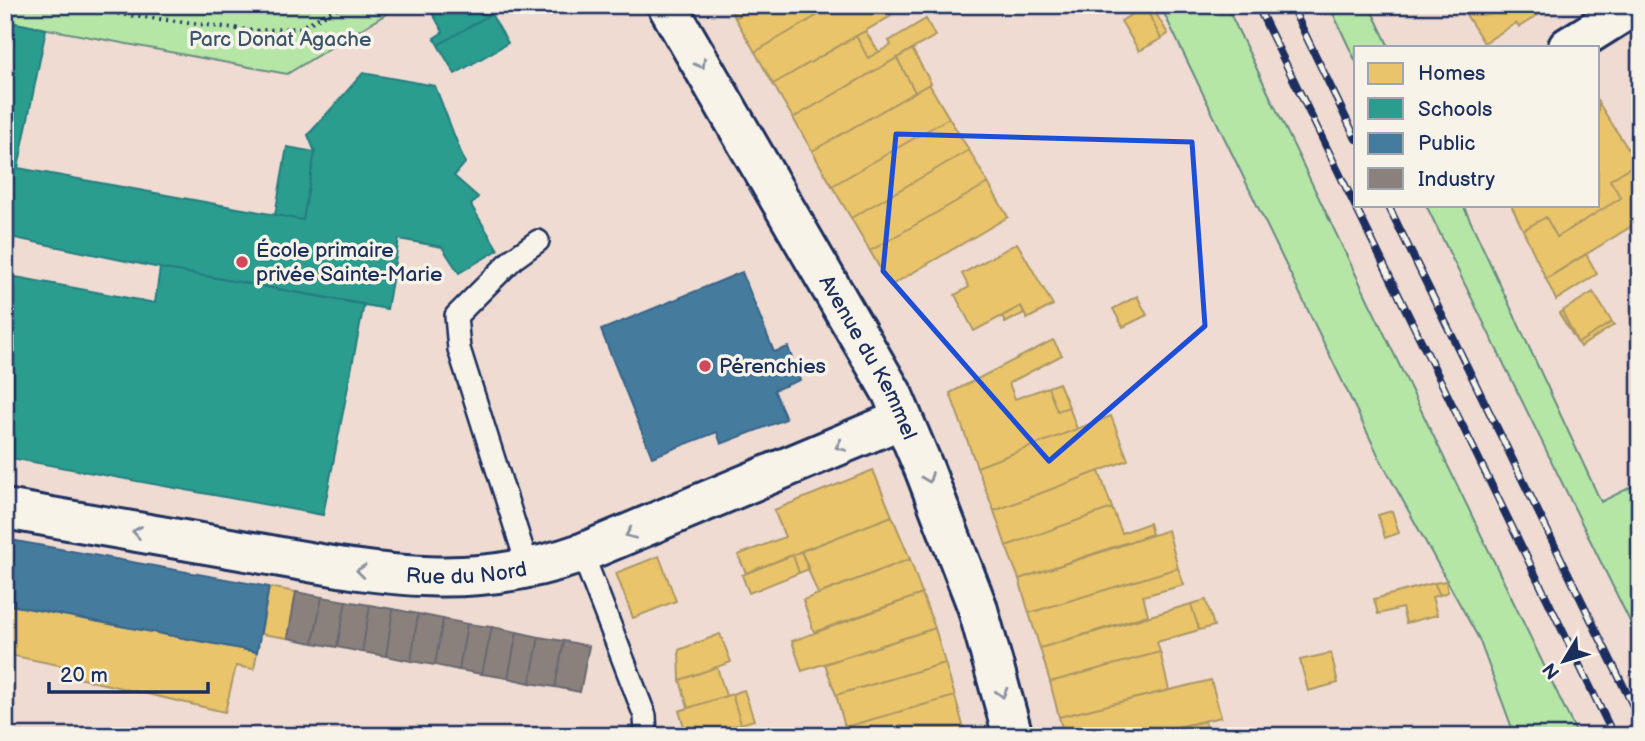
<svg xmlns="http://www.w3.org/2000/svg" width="1645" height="741" font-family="'Balsamiq Sans',sans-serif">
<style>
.green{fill:#b5e6a6;stroke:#688a82;stroke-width:2}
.homes{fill:#e9c46a;stroke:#ab9766;stroke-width:2}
.schools{fill:#2a9d8f;stroke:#267c80;stroke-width:2}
.public{fill:#457b9d;stroke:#38648a;stroke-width:2}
.industry{fill:#8a817c;stroke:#696873;stroke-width:2}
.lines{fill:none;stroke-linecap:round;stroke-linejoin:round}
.lane-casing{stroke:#1b2f5e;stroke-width:26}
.street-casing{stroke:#1b2f5e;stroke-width:44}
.path{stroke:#1b2f5e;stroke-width:4.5;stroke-dasharray:2 5;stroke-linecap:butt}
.lane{stroke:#f7f3e8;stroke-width:21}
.street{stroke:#f7f3e8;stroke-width:38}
.rail-casing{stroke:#1b2f5e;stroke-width:8}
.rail{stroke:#f7f3e8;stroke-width:5;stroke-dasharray:16;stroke-linecap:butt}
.oneway{stroke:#8991a3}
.marked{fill:none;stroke:#1d4ed8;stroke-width:5;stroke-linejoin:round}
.poi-dot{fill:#d1495b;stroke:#f7f3e8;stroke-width:2.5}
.labels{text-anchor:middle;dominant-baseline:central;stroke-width:7;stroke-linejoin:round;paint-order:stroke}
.park-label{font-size:21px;fill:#3a546c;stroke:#f7f3e8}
.poi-label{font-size:21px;fill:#1b2f5e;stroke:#f7f3e8;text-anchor:start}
.street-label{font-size:21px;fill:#1b2f5e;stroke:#f7f3e8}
</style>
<rect width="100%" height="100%" fill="#efdbd1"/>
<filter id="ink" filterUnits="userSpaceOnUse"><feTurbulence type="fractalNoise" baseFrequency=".0143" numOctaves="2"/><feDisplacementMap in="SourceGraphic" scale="14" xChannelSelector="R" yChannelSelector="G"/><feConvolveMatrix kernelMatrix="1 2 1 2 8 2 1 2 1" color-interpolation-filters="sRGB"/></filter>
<g filter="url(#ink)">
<path class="green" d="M5 5H401L287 74 5 21Z
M1160 5H1226L1578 736H1515L1479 639 1380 459Z
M1329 5H1369L1389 47H1356V62Z
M1426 205H1463L1601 502 1639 483 1640 642Z"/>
<path class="homes" d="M728 5H757L735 18Z
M757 5H835L755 52 735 18Z
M835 5H885L891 16 773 84 755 52Z
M1151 5 1168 34 1161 39 1145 6Z
M1460 5H1554L1519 27 1516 23 1484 43Z
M1145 6 1161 39 1139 51 1121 21Z
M926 19 935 36 793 118 773 84 856 36 868 58 891 45 889 41Z
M865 31 879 52 868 58 856 36Z
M912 49 931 83 915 92 897 58Z
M897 58 915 92 812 151 793 118Z
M929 84 949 118 832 186 812 151Z
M1598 102 1637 163 1610 180 1621 198 1557 237 1546 217 1523 230 1511 205H1598Z
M949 118 969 150 851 218 832 186Z
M969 150 988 183 870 251 851 218Z
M1640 161V221L1546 279 1523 230 1546 217 1557 237 1621 198 1610 180Z
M988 183 1008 217 890 286 870 251Z
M1017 243 1053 305 1027 319 1021 306 974 331 955 295 969 287 962 274Z
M1586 254 1597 274 1556 300 1546 279Z
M1593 292 1612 322 1578 343 1562 311Z
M1137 296 1147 315 1123 327 1113 309Z
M1021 306 1024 313 1005 323 1002 316Z
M1562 311 1580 347 1559 313Z
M1612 322 1614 325 1580 347 1578 343Z
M1053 340 1062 355 1009 383 1015 399 1048 387 1057 411 1069 407 1077 429 977 467 950 393Z
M1059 383 1069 407 1057 411 1048 387Z
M1111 416 1128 460 994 511 977 467Z
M873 470 892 516 746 573 738 555 785 537 774 510Z
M1099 471 1112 508 1006 546 994 511Z
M1112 508 1122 533 1149 523 1152 534 1019 579 1006 546Z
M1392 511 1399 533 1385 538 1378 515Z
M892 516 910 559 818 594 801 551Z
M1168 530 1178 568 1029 613 1019 579Z
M801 551 809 569 799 573 793 555Z
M793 555 799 573 749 593 742 575Z
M659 556 676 601 633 618 616 573Z
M910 559 922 594 814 632 803 600Z
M1178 568 1184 585 1143 596 1148 615 1040 648 1029 613Z
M1446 581 1448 592 1440 595 1434 583Z
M1434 583 1440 595 1432 597 1437 615 1406 623 1402 608 1378 614 1374 599Z
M269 587 296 592 288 638 261 634Z
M922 594 935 628 802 671 792 641Z
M1206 600 1214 626 1199 630 1191 604Z
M5 604 257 652 254 669 236 666 225 712 65 675 68 667 5 654Z
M1191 604 1199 630 1157 642 1160 652 1050 682 1040 648Z
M935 628 945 663 836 695 825 664Z
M720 634 731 662 680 680 679 650Z
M1160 652 1169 690 1059 717 1050 682Z
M1331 653 1338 683 1308 691 1300 660Z
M945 663 955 696 845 727 836 695Z
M717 667 726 696 688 708 680 680Z
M1211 680 1221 717 1138 736H1064L1059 717Z
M744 690 754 720 741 724 732 694Z
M732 694 741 724 703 736H687L679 711Z
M955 696 965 733 952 736H847L845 727Z
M1205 721 1208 736H1138Z
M732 727 735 736H703Z
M845 727 847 736H834L833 731Z"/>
<path class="schools" d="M428 5H473L477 12 486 7 491 14 438 45 434 38 443 32Z
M491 14 508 43 455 74 438 45Z
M5 21 46 29 18 168 303 220 315 152 308 135 363 73 435 86 465 163 454 176 478 197 471 205 498 250 459 273 442 247 399 239 387 309 160 268 5 236Z
M287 147 315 152 303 220 275 215Z
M160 268 364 304 323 515 5 457V275L155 303Z"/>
<path class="public" d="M742 272 774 352 788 347 800 380 774 390 786 419 721 444 717 432 652 457 601 330Z
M5 539 269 587 257 652 5 604Z"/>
<path class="industry" d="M296 592 322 597 313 643 288 638Z
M322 597 346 601 337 647 313 643Z
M346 601 370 605 362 652 337 647Z
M370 605 393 609 386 656 362 652Z
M393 609 418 614 411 661 386 656Z
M418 614 443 619 435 665 411 661Z
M443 619 467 624 459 670 435 665Z
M467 624 492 627 482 674 459 670Z
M492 627 517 632 508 678 482 674Z
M517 632 539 637 530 683 508 678Z
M539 637 564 641 555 687 530 683Z
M564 641 589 646 580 692 555 687Z"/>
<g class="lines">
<g class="lane-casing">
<path id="lane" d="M582 553 645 716 646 736
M529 570 459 349 456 316 513 259 538 241"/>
</g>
<g class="street-casing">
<g id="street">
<path id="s1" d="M667 5 892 393 925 471 977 606 1013 736"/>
<path d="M1568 47 1635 5"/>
<path id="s2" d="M5 509C84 523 163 536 241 550 364 571 460 596 582 553L902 419"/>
</g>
</g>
<path class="path" d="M91 5 113 13 255 31 299 28 344 5"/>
<use href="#lane" class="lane"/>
<use href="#street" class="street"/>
<g class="rail-casing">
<path id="rail" d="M1257 5 1614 736
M1291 5 1356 139
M1388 205 1640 720"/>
</g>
<use href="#rail" class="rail"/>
</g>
<defs><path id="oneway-chevron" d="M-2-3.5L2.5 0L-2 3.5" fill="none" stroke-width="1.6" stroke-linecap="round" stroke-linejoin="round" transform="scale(1.75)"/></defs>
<g class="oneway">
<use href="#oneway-chevron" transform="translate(701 64) rotate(60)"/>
<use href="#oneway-chevron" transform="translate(840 446) rotate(157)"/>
<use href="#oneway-chevron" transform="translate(928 478) rotate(69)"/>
<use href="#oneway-chevron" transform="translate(137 532) rotate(-170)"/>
<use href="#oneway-chevron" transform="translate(630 534) rotate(157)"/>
<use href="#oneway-chevron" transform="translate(361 571) rotate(-174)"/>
<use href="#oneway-chevron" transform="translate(1002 693) rotate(75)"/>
</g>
</g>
<path class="marked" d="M896 134 1192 142 1205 326 1049 461 883 271Z"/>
<g class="poi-dot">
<circle cx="242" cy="262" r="7"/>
<circle cx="705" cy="366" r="7"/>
</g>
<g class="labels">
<g class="park-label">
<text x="280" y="39">Parc Donat Agache</text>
</g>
<g class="poi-label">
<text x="256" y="250">École primaire<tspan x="256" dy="24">privée Sainte-Marie</tspan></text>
<text x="719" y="366">Pérenchies</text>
</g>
<g class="street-label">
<text stroke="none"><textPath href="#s1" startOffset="406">Avenue du Kemmel</textPath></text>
<text stroke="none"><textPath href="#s2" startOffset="467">Rue du Nord</textPath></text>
</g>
</g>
<rect width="1645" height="741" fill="none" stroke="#f7f3e8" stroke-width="28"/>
<rect x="14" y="14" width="1617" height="713" fill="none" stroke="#1b2f5e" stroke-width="2.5" filter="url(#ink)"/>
<rect x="1354" y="46" width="245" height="161" fill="#f7f3e8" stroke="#9fa5b1" stroke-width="2"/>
<rect x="1368" y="63" width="35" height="21" fill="#e9c46a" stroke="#9fa5b1" stroke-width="2"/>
<text x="1418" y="80" font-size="21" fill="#1b2f5e">Homes</text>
<rect x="1368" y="98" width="35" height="21" fill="#2a9d8f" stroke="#9fa5b1" stroke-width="2"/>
<text x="1418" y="116" font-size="21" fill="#1b2f5e">Schools</text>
<rect x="1368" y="133" width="35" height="21" fill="#457b9d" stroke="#9fa5b1" stroke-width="2"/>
<text x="1418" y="150" font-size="21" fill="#1b2f5e">Public</text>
<rect x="1368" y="168" width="35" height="21" fill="#8a817c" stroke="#9fa5b1" stroke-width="2"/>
<text x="1418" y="186" font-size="21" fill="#1b2f5e">Industry</text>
<g transform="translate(1564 661) rotate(232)" stroke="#f7f3e8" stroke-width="5" paint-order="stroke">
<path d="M0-5L12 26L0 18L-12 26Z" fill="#1b2f5e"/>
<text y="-10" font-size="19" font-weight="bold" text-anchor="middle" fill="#1b2f5e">N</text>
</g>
<path d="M49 682v10h159v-10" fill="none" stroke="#1b2f5e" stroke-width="3.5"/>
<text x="60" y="682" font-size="21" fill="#1b2f5e" stroke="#f7f3e8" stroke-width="5" paint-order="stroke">20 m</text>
</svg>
